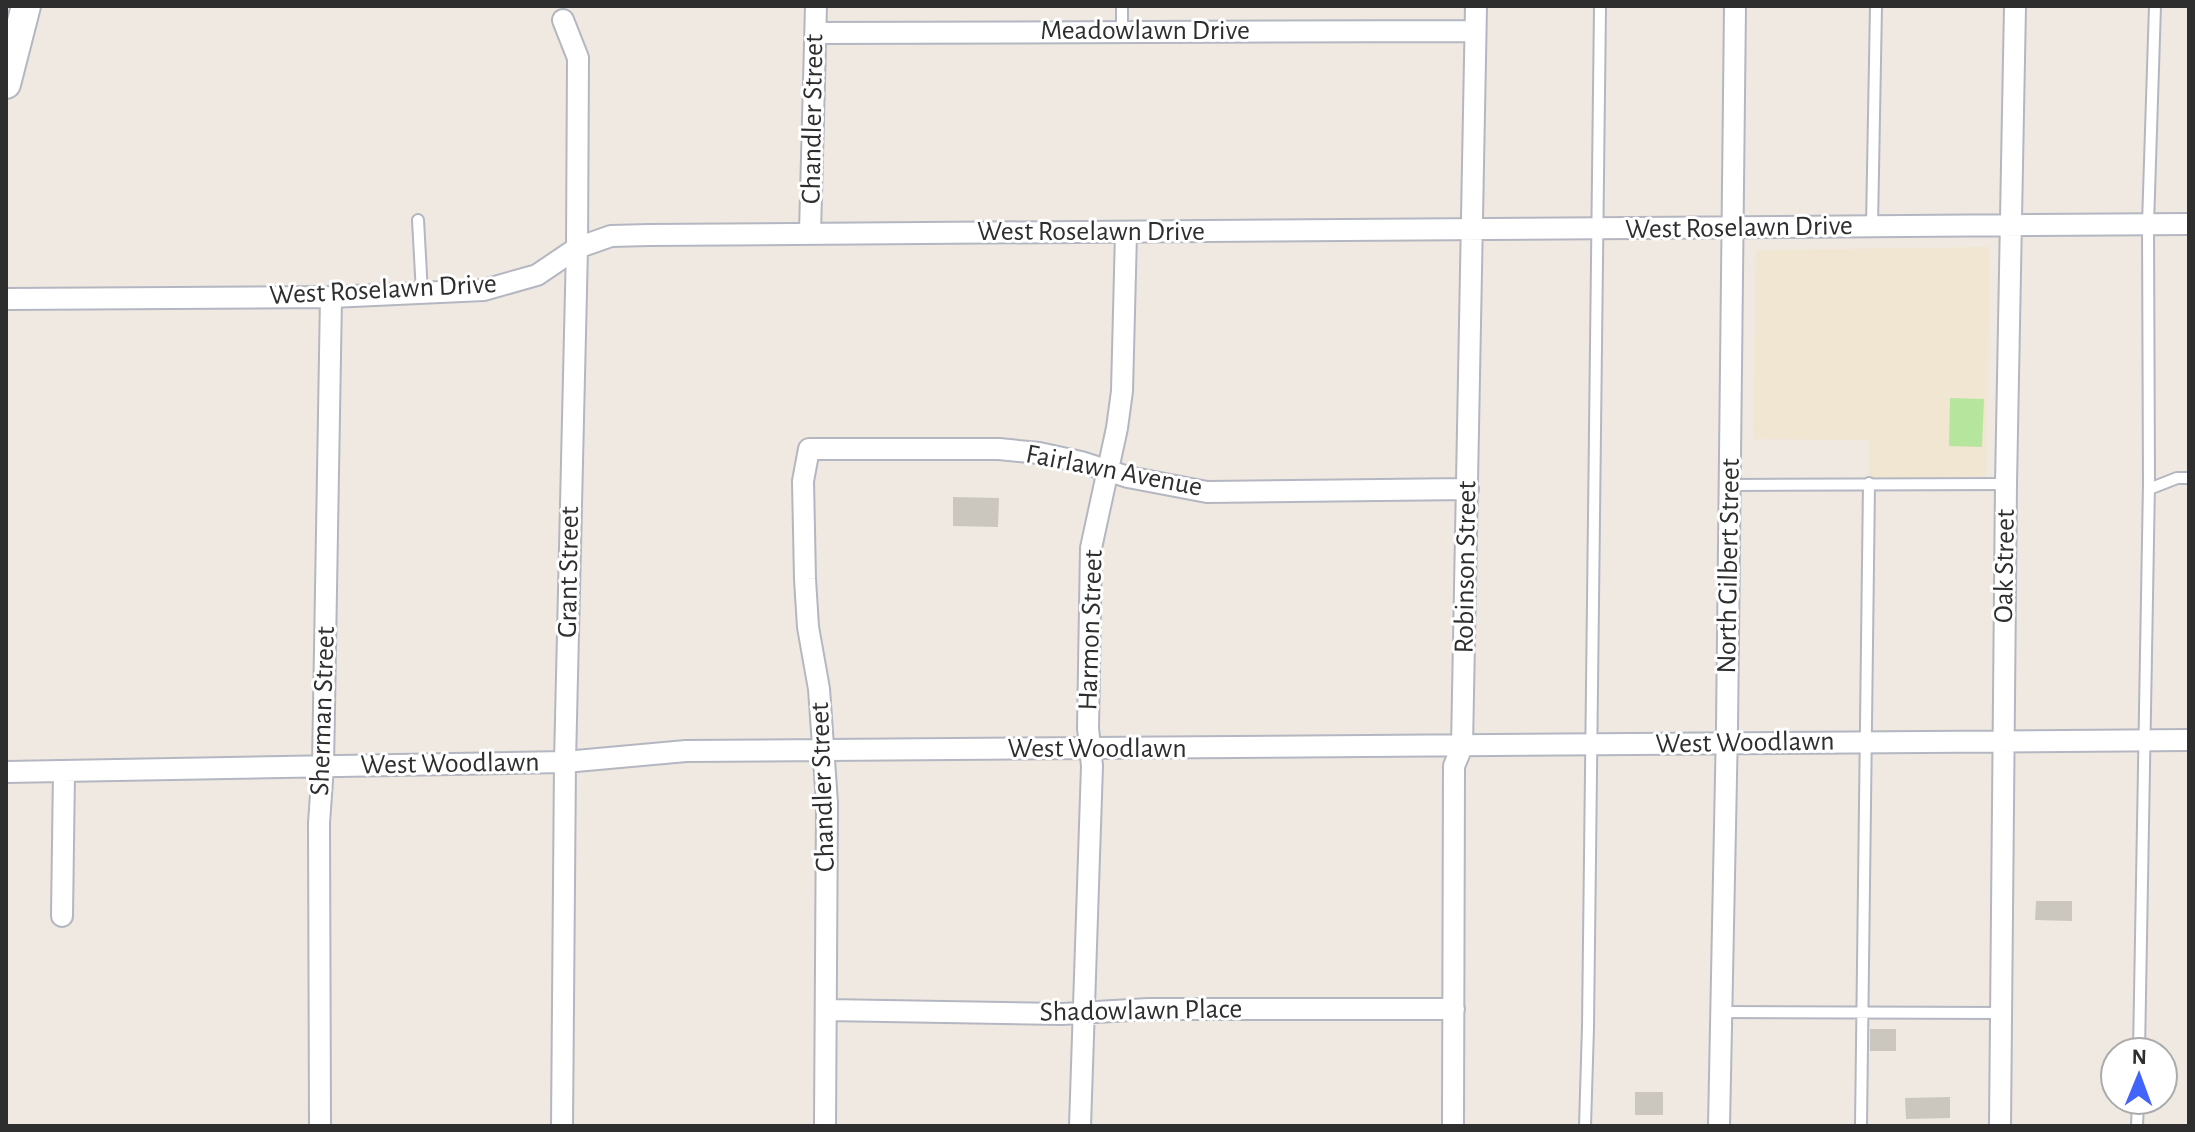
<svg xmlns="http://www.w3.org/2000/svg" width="2195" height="1132" font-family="'Alegreya Sans',sans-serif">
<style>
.education{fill:#f0e6d1}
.green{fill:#b6e59e}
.building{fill:#cbc7bf}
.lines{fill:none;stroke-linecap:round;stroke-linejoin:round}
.lane-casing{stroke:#b4b7c1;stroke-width:14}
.street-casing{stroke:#b4b7c1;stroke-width:24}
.secondary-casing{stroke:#b4b7c1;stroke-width:32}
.lane{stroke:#fff;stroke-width:10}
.street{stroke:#fff;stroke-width:20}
.secondary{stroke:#fff;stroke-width:28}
.labels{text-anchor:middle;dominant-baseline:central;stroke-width:6;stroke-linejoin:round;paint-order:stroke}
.street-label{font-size:28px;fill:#2e2e2e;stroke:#fff}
</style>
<rect width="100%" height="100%" fill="#efe9e1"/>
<path class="education" d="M1990 247 1986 484 1869 483V440L1753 439 1756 250Z"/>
<path class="green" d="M1950 398 1984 399 1982 447 1949 446Z"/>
<path class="building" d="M953 497 999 498 998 527 953 526Z
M2036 901H2072V921L2035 920Z
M1870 1029H1896V1051H1870Z
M1635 1092H1663V1115H1635Z
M1950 1097V1118L1906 1119 1905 1098Z"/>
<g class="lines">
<g class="lane-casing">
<path id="lane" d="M1122 6V31
M418 220 422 293
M1872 226 1876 6
M1730 485 2006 484
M2149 489 2177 478H2189
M1721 1012 2002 1013
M2139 1052 2149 483 2148 224 2155 6
M1585 1126 1588 1027 1600 6
M1861 1126 1869 483
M2137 1126 2138 1100"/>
</g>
<g class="street-casing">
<path id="street" d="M816 33 1475 31
M810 232 816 6
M6 299 331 297 484 290 537 275 577 248 611 236 649 235 2189 224
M6 772 565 762 686 751 2189 740
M62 916 64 771
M827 1010 1062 1014 1148 1009H1454
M320 1126 319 823 323 766 331 297
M562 1126 565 762 577 248 578 58 563 20
M825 1126 827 803 819 689 808 627 805 579 803 481 809 449H999L1039 453 1081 462 1128 477 1207 492 1468 489
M1080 1126 1092 766 1088 728 1091 548 1117 428 1122 391 1126 233
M1453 1126 1454 766 1462 747 1476 6
M1719 1126 1727 727 1735 6
M2000 1126 2006 484 2015 6"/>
</g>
<g class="secondary-casing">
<path id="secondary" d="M6 84 26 6"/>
</g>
<use href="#lane" class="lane"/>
<use href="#street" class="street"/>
<use href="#secondary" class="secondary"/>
</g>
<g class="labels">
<g class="street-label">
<text x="1145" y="31">Meadowlawn Drive</text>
<text transform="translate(813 119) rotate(-89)">Chandler Street</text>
<text transform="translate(1739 228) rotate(-1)">West Roselawn Drive</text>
<text x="1091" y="232">West Roselawn Drive</text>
<text transform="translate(383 290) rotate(-3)">West Roselawn Drive</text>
<text transform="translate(1114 471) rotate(11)">Fairlawn Avenue</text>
<text transform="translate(1729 566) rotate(-89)">North Gilbert Street</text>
<text transform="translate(2005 566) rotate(-89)">Oak Street</text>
<text transform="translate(1466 567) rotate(-89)">Robinson Street</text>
<text transform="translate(569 572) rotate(-89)">Grant Street</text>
<text transform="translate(1091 630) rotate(-88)">Harmon Street</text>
<text transform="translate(323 711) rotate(-88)">Sherman Street</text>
<text transform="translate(1745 743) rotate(-1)">West Woodlawn</text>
<text x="1097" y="749">West Woodlawn</text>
<text transform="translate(450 764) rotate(-1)">West Woodlawn</text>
<text transform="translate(823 787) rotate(-92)">Chandler Street</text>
<text transform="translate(1141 1011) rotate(-1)">Shadowlawn Place</text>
</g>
</g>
<rect width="2195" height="1132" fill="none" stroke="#2e2e2e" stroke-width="16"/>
<g transform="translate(2139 1076) rotate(1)"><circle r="38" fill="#ffffff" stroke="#ababab" stroke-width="2"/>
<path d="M0-6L14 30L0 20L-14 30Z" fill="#4264fb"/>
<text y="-12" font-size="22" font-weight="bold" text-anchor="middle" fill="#2e2e2e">N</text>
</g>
</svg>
